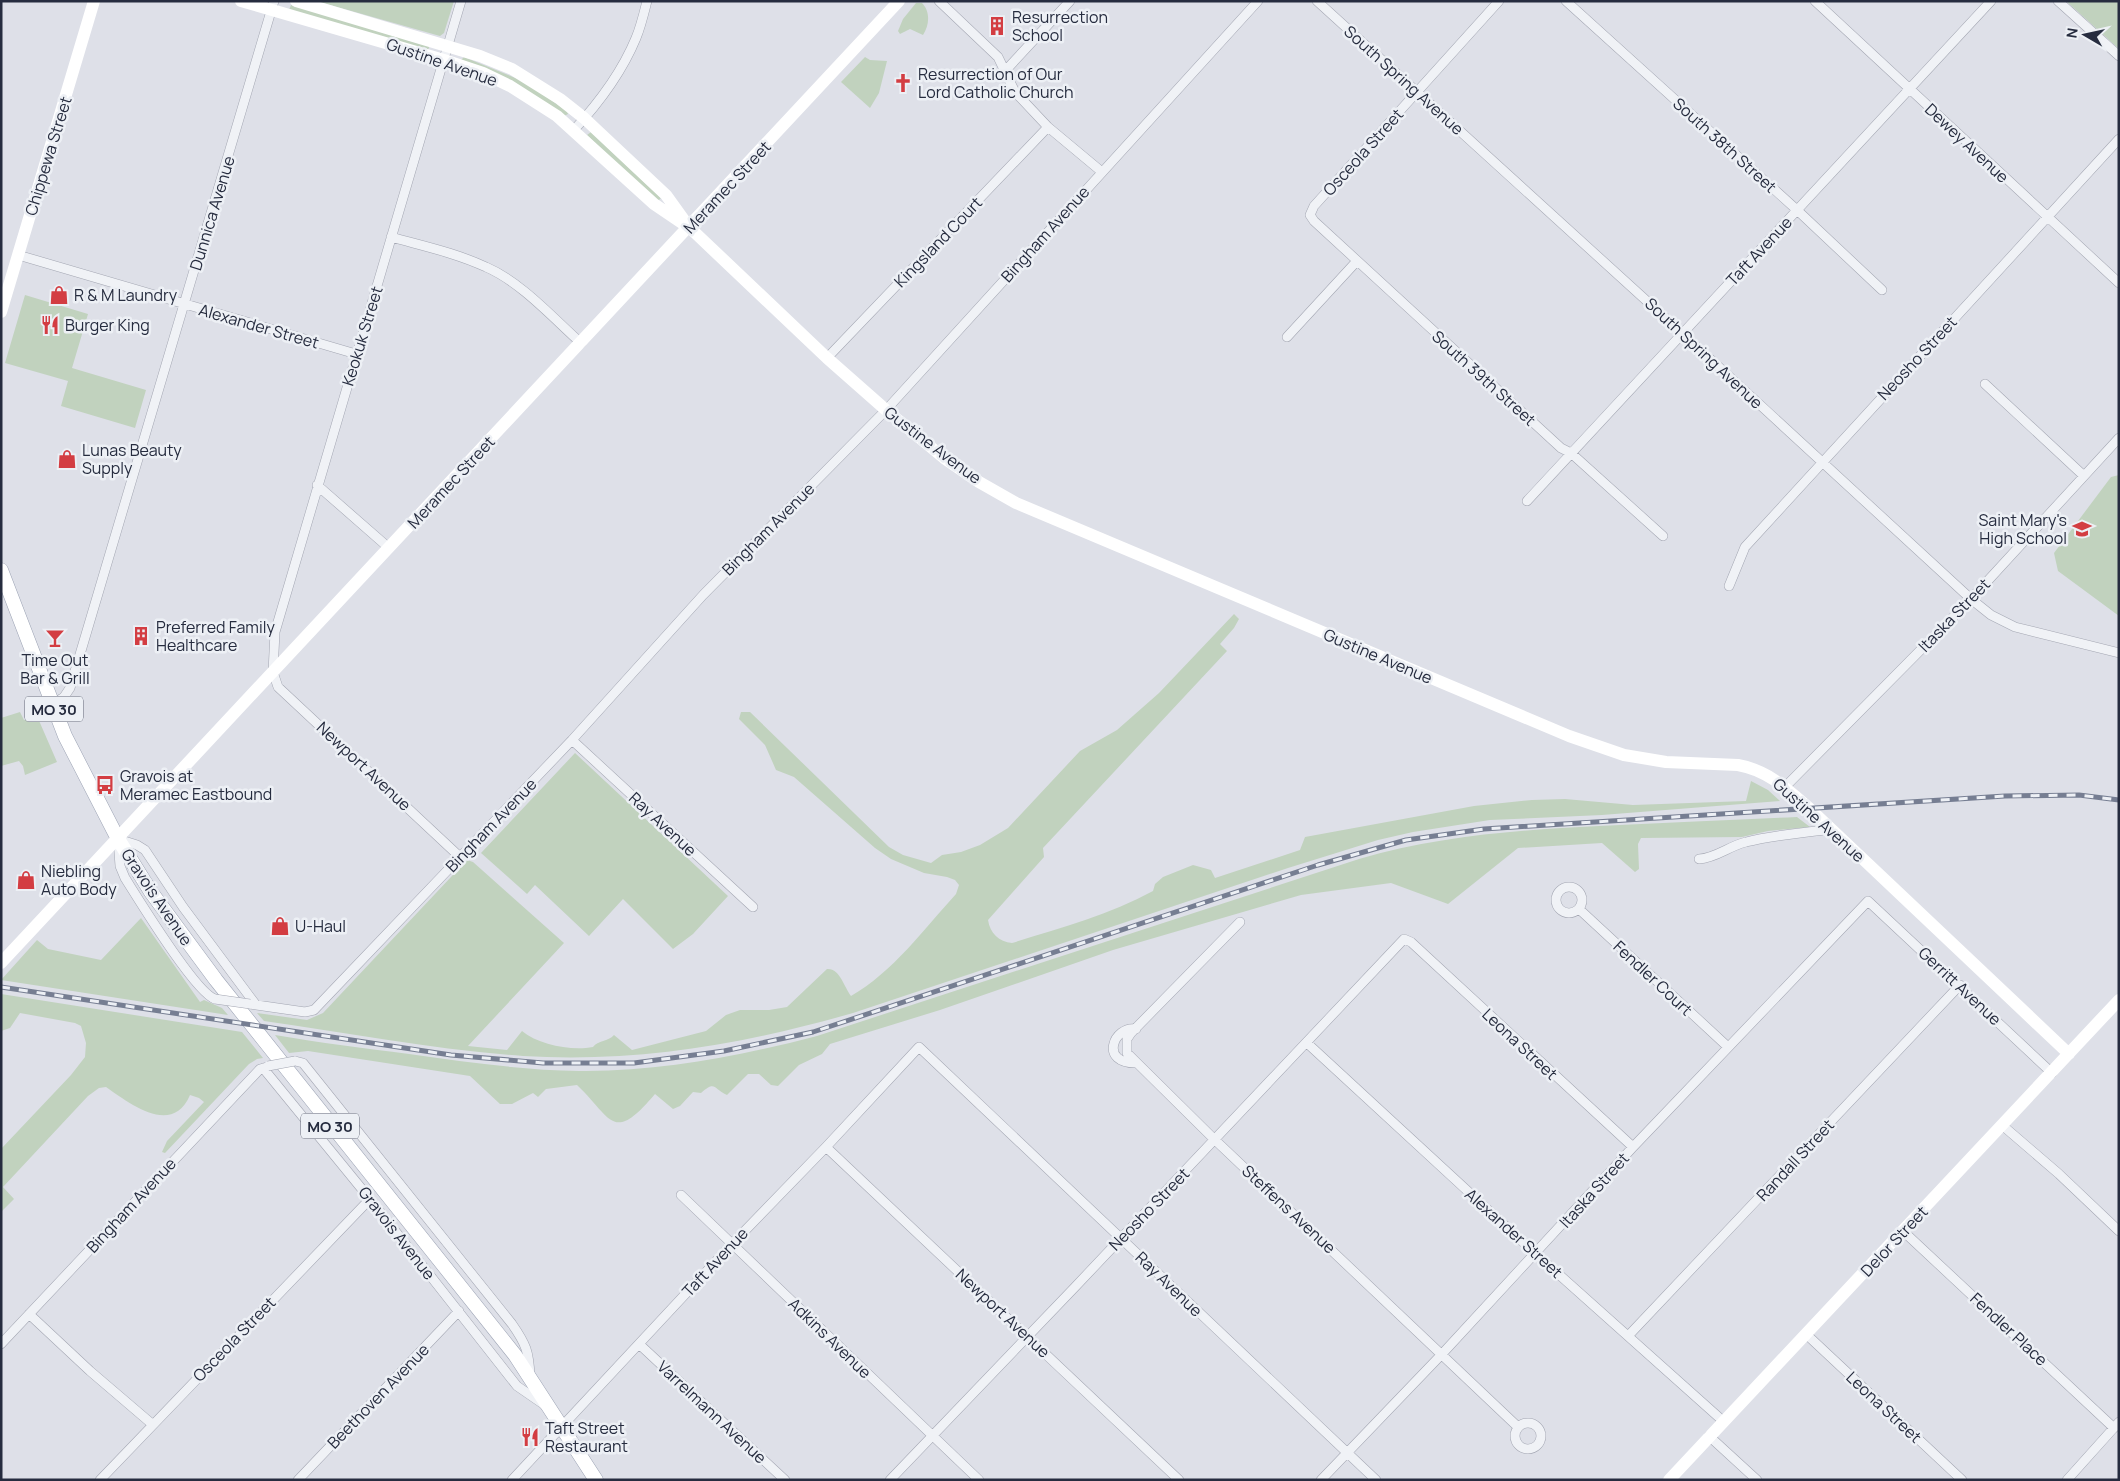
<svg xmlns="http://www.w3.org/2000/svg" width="2120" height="1481" font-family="Manrope,sans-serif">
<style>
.green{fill:#c1d2be}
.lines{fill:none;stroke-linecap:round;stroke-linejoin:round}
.street-casing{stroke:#a3a6b2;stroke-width:10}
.primary-casing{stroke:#9ca3b4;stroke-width:15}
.street{stroke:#f0f2f6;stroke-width:9}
.secondary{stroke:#fff;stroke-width:12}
.primary{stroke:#fff;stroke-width:14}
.rail-casing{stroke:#767e92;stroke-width:5}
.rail{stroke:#edf0f5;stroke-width:3;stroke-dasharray:9;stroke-linecap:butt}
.street-bridge-casing{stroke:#a3a6b2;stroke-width:10;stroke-linecap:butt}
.street-bridge{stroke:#f0f2f6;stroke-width:9}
.labels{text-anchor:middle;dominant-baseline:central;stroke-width:5;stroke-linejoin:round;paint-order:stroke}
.shield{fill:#edf0f5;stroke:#626776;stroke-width:1}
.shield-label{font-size:15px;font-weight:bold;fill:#262c3f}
.poi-label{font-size:16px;fill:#262c3f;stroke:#edf0f5;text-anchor:start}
.street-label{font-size:16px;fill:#262c3f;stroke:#edf0f5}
</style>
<rect width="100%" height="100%" fill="#dee0e8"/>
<path class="green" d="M316 1H454L444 33 440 36Z
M2066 1H2119V49Z
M916 3H922C931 12 929 26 923 35L910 29 900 34 898 31 903 19Z
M291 5 430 45 428 50 289 10Z
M464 57 523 81 567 111 568 114 564 116 461 60Z
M865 57 870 60 887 61 879 93 870 108 841 82Z
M591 132 661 198 657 202 587 135Z
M25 295 88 314 72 368 146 390 135 428 61 406 68 381 5 363Z
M2119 475V616L2058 571 2054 553 2111 477Z
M1234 614 1239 619 1234 628 1220 644 1227 651 1043 848 1044 857 988 920C990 933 999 942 1012 943 1060 928 1109 915 1153 891L1155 884 1163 877 1193 865 1211 870 1215 878 1300 850 1305 837 1474 806 1532 800 1565 799 1633 805 1746 801 1751 781 1768 790 1780 801 1602 815 1490 820 1413 832 1378 840 1288 868 853 1013C745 1044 636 1063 523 1056 436 1050 350 1033 264 1021L257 1013 307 1020 323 1013 467 860 473 862 564 943 468 1046 507 1050 522 1031C539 1045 571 1051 593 1047 598 1040 608 1042 614 1035L632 1050 706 1031 726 1015 740 1010H769L787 1007 827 969C840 968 844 987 851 996 893 972 924 929 956 894L959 885 955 880 947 877 924 873 891 859 875 848 794 777 776 770 765 745 739 719 741 712H750L889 847 903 855 931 863 942 855 961 852 980 845 1008 828 1080 751 1117 730 1159 693Z
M20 712 24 720 37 716 57 762 25 775 23 766 19 761 1 766V718Z
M575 753 728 896 693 934 673 949 623 899 589 936 535 885 527 894 481 853Z
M1797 817 1810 827 1768 831 1742 837 1641 838 1638 844 1639 869 1635 872 1602 843 1518 848 1448 904 1391 883 1301 895 1113 950 940 1010 830 1044 822 1054 799 1065 778 1086 771 1085 759 1074H748L727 1095C713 1089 716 1080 701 1093L693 1092 680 1106 673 1109 655 1094C612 1145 612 1118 577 1085L546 1089 538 1097 533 1093 512 1104H500L470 1076 308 1051 289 1053 275 1035C320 1043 364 1048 409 1054 465 1062 522 1070 579 1071 659 1072 740 1056 817 1036L1359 859C1438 836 1518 830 1599 826 1665 823 1731 820 1797 817Z
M141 918 200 1002 204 1000 222 1008 228 1015 1 980 37 940 48 949 101 960Z
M1 994 242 1032 263 1058 257 1059 249 1064 165 1153 162 1152 167 1141 204 1102 199 1098 190 1095C172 1137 129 1103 106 1087L99 1088 88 1096 3 1187 14 1199 1 1212V1149L71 1075 85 1057 86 1043 81 1026 75 1023 20 1013 10 1028 1 1031Z"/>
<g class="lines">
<g class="street-casing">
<path id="street" d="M939 1 998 57 1015 92 1048 127 1102 172
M1317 1 1682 333 1971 599 1991 615 2015 627 2119 653
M1499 1 1314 206 1310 215 1314 221 1561 448 1571 453 1663 536
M1566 1 1797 210 1882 290
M1815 1 2119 283
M2058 1 2119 56
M1006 70 1070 1
M573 131C598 104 622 72 636 38 641 26 644 13 647 1
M391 237C423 246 456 253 486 267 521 282 553 318 581 343
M18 255 356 354
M1287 337 1356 262
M827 358 1048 127
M1985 384 2084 476
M317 485 389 548
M1527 501 1991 1
M1729 586 1745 547 2119 139
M52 705 64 697 70 688 274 1
M572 740 753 907
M1785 787 1971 599 2119 438
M460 857 278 687 273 672 275 632 461 1
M1699 859C1716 858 1729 846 1746 842 1773 835 1803 833 1831 829
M1556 900a13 13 0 1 1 26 0a13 13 0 1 1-26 0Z
M1579 909 1728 1047
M1240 922 1131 1033 1127 1039V1053L1215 1140 1518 1427
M215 999C195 992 139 900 125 878L120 866 118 839 137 845 145 850 183 907 256 1005
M250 1004 305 1012 314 1010 572 740 703 595 886 410 1258 1
M1136 1029C1114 1025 1098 1064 1137 1063
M1307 1043 1536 1254 1723 1421
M295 1061 303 1063 512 1324C526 1344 529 1352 530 1376
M263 1068 370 1199 517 1386 546 1406
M2002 1125 2059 1174 2119 1231
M826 1147 1179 1480
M681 1195 979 1480
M1903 1231 2114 1428
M29 1314 90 1371 152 1424
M1806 1334 1962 1480
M1629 1335 1960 985
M1 1344 260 1069 267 1067
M639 1344 785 1480
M1515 1436a13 13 0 1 1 26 0a13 13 0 1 1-26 0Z
M1709 1436 1757 1480
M100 1480 370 1199
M298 1480 459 1311
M512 1480 732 1244 826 1147 919 1047 1376 1480
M890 1480 1075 1287 1404 939 1411 942 1633 1147
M1321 1480 1442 1354 1633 1147 1868 901 2052 1073
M2067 1480 2119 1422"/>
</g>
<g class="primary-casing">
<path id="primary" d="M1 570 65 736 118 839 151 892 216 980 515 1355 596 1480"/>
</g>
<use href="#street" class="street"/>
<path class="secondary" d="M241 1 444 60 483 73 510 86 557 116 654 204 685 225
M296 1 480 56 512 69 560 99 584 118 666 195 689 227 827 358 886 410 944 458 979 482 1016 503 1569 736 1624 755 1666 762 1738 765C1767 770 1786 788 1809 808L2069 1054
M1 312 94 1
M1 963 899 1
M1669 1480 2119 1000"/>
<use href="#primary" class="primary"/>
<g class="rail-casing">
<path id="rail" d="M1 987 451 1055 543 1063H634L724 1051 813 1032 1318 865 1406 840 1484 829 2005 796 2079 795 2119 800"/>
</g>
<use href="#rail" class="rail"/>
<g class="street-bridge-casing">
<path id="street-bridge" d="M215 999 250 1004
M268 1066 295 1061"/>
</g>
<use href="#street-bridge" class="street-bridge"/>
</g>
<defs>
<g id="building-bare" transform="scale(1.5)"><path d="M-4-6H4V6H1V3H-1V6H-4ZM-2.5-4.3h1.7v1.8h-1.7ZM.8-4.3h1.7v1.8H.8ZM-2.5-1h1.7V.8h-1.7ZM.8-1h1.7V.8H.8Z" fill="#d33d42" stroke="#edf0f5" stroke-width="2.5" paint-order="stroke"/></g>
<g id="church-bare" transform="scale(1.5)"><path d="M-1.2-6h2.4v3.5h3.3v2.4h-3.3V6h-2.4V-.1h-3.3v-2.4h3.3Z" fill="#d33d42" stroke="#edf0f5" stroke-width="2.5" paint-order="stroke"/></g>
<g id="shop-bare" transform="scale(1.5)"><path d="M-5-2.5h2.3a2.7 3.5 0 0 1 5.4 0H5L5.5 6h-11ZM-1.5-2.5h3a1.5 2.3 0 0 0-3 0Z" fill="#d33d42" stroke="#edf0f5" stroke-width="2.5" paint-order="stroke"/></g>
<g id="restaurant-bare" transform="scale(1.5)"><path d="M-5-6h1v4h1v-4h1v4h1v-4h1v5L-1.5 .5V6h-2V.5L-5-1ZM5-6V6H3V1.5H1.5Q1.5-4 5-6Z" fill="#d33d42" stroke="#edf0f5" stroke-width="2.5" paint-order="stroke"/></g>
<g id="school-bare" transform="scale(1.5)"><path d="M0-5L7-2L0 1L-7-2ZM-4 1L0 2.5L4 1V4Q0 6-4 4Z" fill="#d33d42" stroke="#edf0f5" stroke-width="2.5" paint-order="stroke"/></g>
<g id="bar-bare" transform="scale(1.5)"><path d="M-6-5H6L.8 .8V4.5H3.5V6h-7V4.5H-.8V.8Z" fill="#d33d42" stroke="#edf0f5" stroke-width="2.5" paint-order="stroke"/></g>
<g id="bus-bare" transform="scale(1.5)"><path d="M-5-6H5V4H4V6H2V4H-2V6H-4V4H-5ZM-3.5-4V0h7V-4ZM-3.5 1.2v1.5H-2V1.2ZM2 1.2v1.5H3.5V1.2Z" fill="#d33d42" stroke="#edf0f5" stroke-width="2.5" paint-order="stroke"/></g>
</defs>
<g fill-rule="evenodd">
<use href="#building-bare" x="997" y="26"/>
<use href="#church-bare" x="903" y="83"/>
<use href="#shop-bare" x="59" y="295"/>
<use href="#restaurant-bare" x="50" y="325"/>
<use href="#shop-bare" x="67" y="459"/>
<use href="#school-bare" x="2082" y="529"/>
<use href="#building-bare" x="141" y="636"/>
<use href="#bar-bare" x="55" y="638"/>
<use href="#bus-bare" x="105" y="785"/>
<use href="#shop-bare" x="26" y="880"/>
<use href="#shop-bare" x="280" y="926"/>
<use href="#restaurant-bare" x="530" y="1437"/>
</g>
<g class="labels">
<g class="shield">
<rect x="25" y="696.5" width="58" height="25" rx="4"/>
<rect x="301" y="1113.5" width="58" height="25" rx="4"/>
</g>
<g class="shield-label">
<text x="54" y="709">MO 30</text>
<text x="330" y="1126">MO 30</text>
</g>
<g class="poi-label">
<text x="1012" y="17">Resurrection<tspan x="1012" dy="18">School</tspan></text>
<text x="918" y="74">Resurrection of Our<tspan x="918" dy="18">Lord Catholic Church</tspan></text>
<text x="74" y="295">R &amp; M Laundry</text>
<text x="65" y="325">Burger King</text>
<text x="82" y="450">Lunas Beauty<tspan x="82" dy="18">Supply</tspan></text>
<text x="2067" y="520" text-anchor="end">Saint Mary's<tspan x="2067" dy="18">High School</tspan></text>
<text x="156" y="627">Preferred Family<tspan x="156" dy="18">Healthcare</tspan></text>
<text x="55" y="660" text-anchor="middle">Time Out<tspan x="55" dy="18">Bar &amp; Grill</tspan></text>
<text x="120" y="776">Gravois at<tspan x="120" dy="18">Meramec Eastbound</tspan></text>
<text x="41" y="871">Niebling<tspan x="41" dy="18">Auto Body</tspan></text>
<text x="295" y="926">U-Haul</text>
<text x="545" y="1428">Taft Street<tspan x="545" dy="18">Restaurant</tspan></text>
</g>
<g class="street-label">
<text transform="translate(442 62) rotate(19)">Gustine Avenue</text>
<text transform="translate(1404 80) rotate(42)">South Spring Avenue</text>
<text transform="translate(1967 143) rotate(43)">Dewey Avenue</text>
<text transform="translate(1725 145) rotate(42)">South 38th Street</text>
<text transform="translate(1363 152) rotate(-48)">Osceola Street</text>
<text transform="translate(48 156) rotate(-73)">Chippewa Street</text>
<text transform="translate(727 187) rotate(-47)">Meramec Street</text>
<text transform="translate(212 213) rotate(-73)">Dunnica Avenue</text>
<text transform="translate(1045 234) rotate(-48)">Bingham Avenue</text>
<text transform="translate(938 242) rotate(-46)">Kingsland Court</text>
<text transform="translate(1759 251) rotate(-47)">Taft Avenue</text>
<text transform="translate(259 326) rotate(16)">Alexander Street</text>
<text transform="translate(362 336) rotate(-73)">Keokuk Street</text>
<text transform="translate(1704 353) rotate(43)">South Spring Avenue</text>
<text transform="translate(1917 358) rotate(-47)">Neosho Street</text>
<text transform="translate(1484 378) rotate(42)">South 39th Street</text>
<text transform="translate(933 445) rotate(37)">Gustine Avenue</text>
<text transform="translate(451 482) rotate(-47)">Meramec Street</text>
<text transform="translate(768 529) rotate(-45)">Bingham Avenue</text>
<text transform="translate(1954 615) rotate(-46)">Itaska Street</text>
<text transform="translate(1378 656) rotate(23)">Gustine Avenue</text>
<text transform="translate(364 766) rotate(43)">Newport Avenue</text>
<text transform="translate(1819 820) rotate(42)">Gustine Avenue</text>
<text transform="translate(663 824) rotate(43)">Ray Avenue</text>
<text transform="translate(491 825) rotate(-46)">Bingham Avenue</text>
<text transform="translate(157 897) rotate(56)">Gravois Avenue</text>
<text transform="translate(1653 978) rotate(43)">Fendler Court</text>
<text transform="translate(1960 986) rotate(43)">Gerritt Avenue</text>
<text transform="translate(1520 1044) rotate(43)">Leona Street</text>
<text transform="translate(1795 1160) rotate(-47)">Randall Street</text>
<text transform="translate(1594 1190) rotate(-48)">Itaska Street</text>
<text transform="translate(131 1205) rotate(-47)">Bingham Avenue</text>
<text transform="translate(1149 1209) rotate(-46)">Neosho Street</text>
<text transform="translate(1289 1209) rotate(43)">Steffens Avenue</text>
<text transform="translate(397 1233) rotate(52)">Gravois Avenue</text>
<text transform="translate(1514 1233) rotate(42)">Alexander Street</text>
<text transform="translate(1894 1241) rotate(-47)">Delor Street</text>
<text transform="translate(715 1262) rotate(-47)">Taft Avenue</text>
<text transform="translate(1169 1284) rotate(44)">Ray Avenue</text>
<text transform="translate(1003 1313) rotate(43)">Newport Avenue</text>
<text transform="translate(2009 1329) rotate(43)">Fendler Place</text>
<text transform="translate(830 1338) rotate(44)">Adkins Avenue</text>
<text transform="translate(234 1339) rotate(-46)">Osceola Street</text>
<text transform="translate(378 1396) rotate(-46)">Beethoven Avenue</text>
<text transform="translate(1884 1407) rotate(43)">Leona Street</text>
<text transform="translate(712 1412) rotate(43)">Varrelmann Avenue</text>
</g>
</g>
<rect width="2120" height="1481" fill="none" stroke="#262c3f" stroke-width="5"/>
<g transform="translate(2085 35) rotate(279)" stroke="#edf0f5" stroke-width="4" paint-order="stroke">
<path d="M0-4L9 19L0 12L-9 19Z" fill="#262c3f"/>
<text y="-8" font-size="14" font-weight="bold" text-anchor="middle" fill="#262c3f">N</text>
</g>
</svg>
